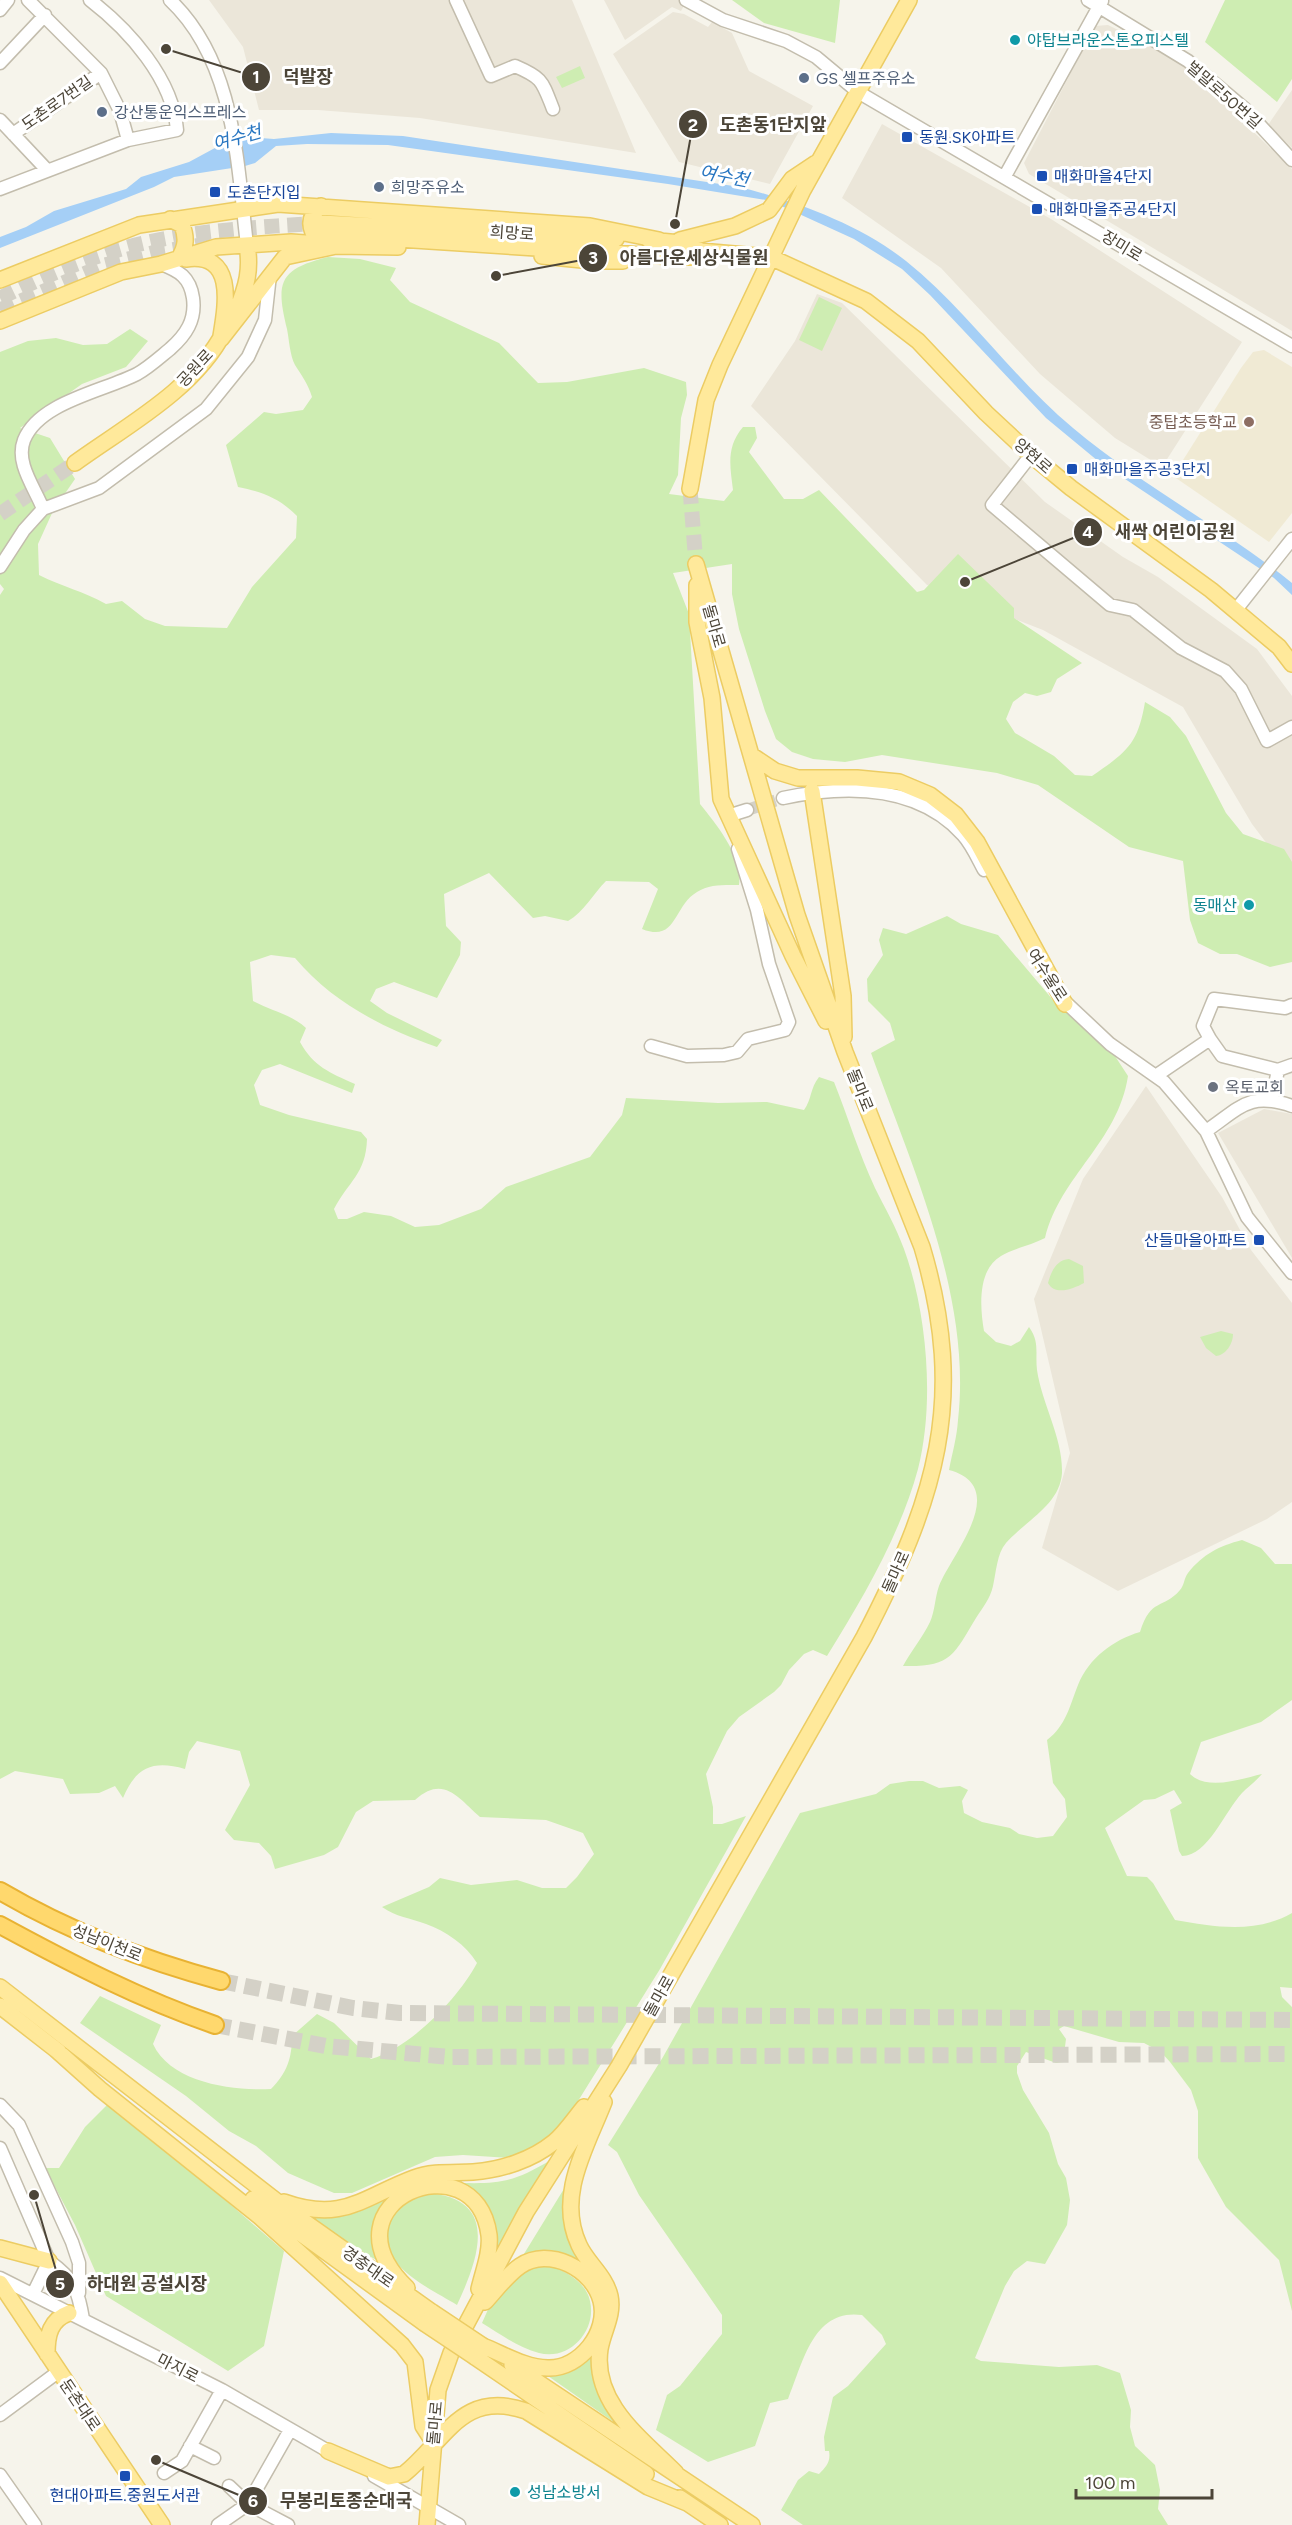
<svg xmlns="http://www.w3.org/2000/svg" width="1292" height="2525" font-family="Figtree,'Noto Sans KR',sans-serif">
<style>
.residential{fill:#ebe6d9}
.education{fill:#f0ead4}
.green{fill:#ceedb2}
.water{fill:#a5cff6}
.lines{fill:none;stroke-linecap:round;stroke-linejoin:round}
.minor-tunnel{stroke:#d4d1c7;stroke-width:12;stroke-dasharray:12 6;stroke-linecap:butt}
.major-tunnel{stroke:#d4d1c7;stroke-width:15;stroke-dasharray:15 8;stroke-linecap:butt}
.highway-tunnel{stroke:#d4d1c7;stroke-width:16;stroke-dasharray:16 8;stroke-linecap:butt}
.minor-casing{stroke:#c3bdad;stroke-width:15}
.major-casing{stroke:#eccc63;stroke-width:18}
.highway-casing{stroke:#e8b233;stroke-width:20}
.minor{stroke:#fff;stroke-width:12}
.major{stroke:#ffe99b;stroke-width:15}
.highway{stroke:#ffd86d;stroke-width:16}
.major-bridge-casing{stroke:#eccc63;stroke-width:18;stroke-linecap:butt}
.major-bridge{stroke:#ffe99b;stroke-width:15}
.culture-dot{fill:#0f9aa8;stroke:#fff;stroke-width:2}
.service-dot{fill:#5c6f8a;stroke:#fff;stroke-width:2}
.transit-dot{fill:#1a4fb4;stroke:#fff;stroke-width:2}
.education-dot{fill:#8d6e63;stroke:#fff;stroke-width:2}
.worship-dot{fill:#6b7280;stroke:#fff;stroke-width:2}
.labels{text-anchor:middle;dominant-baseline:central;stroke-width:6;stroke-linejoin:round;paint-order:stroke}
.culture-label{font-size:16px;fill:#0d838f;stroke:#fff;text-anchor:start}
.service-label{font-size:16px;fill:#4e5e75;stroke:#fff;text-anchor:start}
.street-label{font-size:16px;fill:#4c4538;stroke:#fff}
.transit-label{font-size:16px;fill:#164399;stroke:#fff;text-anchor:start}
.education-label{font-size:16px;fill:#785e54;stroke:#fff;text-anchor:end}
.worship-label{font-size:16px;fill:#5b616d;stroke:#fff;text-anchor:start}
.water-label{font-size:18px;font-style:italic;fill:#2876c1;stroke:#fff}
.leader{fill:none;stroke:#4c4538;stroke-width:2}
.callout-dot{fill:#4c4538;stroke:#fff;stroke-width:2}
.mark-label{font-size:18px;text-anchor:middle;font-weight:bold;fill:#fff}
.callout-label{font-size:18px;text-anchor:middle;font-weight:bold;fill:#4c4538;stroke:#fff;stroke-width:6;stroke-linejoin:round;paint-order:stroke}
</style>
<rect width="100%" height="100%" fill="#f6f4eb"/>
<path class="residential" d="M209 0H572L636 153 420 118 318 110H259L243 47Z
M604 0H687L681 11 672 7 625 40Z
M673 12 684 14 708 27 712 22 732 33 749 71 813 106 770 184 679 162 613 54Z
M1108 25 1179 60 1292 169V331L1029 174 1024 163 1095 26Z
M1292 90V148L1268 125Z
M882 124 1051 219 1242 342 1162 467 1115 438 1040 374 941 268 842 198Z
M817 294 842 303 1045 502 1123 557 1158 577 1257 649 1292 696V877L1252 824 1183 707 1043 630 927 585 751 406 795 341Z
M1146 1086 1222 1197 1251 1250 1292 1303V1502L1267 1519 1118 1591 1042 1548 1070 1453 1034 1299 1083 1179Z
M1264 1109 1292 1114V1258L1218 1133Z"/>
<path class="education" d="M1264 350 1292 367V513L1269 542 1173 476 1241 368 1253 352Z"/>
<path class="green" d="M732 0H840L835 43 764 23Z
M1225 0H1292V79L1277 102 1205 42Z
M580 66 585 78 562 88 556 77Z
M328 257 360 259 396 268 390 280 410 302 499 343 538 383 567 382 644 368 686 382 687 395 681 418 678 475 669 494 724 501 733 490C730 466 726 447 743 427H755L757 438 749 452 784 499H803L819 490 917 592 924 590 958 554 1014 608V618L1082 663 1057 679 1051 692 1037 696 1025 693 1013 702 1006 719 1015 733 1054 756 1075 775 1092 776C1127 752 1138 744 1145 702L1170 717 1186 736 1226 813 1243 834 1284 849 1292 862V962L1270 967 1237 954H1220L1198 943 1190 920 1183 861 1129 847 1038 785 997 773 882 755 845 762 813 759 792 752 776 739 765 711 739 629 732 594V564L673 573 689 614 700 804C717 825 743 857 739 885 725 885 709 884 697 892 673 906 677 943 642 929L658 889 649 882 606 881C593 894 584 912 568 921L545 916 533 918 489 873 444 894 446 926 461 942 460 955 437 998 394 982 376 989 370 1001 387 1013 442 1040 437 1047C383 1028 333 1003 295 958L271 955 250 962 253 1001C271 1011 291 1014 306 1028L300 1042C313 1066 330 1073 355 1084L352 1093 280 1064 262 1070 254 1085 260 1105 289 1115 361 1132 367 1139C366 1174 348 1182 334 1209L338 1219H347L364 1212 391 1216 415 1227 439 1225 481 1209 506 1187 590 1157 622 1115 626 1098 718 1103 767 1102 804 1110C812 1099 810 1088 819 1077L834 1082C848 1117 859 1154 875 1188 885 1208 896 1227 904 1249 927 1312 935 1403 918 1469 900 1535 863 1598 827 1656L813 1650 804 1654 789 1670 781 1685 774 1692 739 1717 727 1731 706 1774 713 1807V1824H722L746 1816 660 1969 565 2122 552 2136 511 2158 463 2155 435 2157 352 2193H334L288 2173 256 2146 229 2131 186 2096 80 2023 100 1996 161 2025 153 2044C171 2083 233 2091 271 2089 287 2073 292 2058 292 2036L317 2014 334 2023 371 2059C410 2048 458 1999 477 1963 466 1945 446 1931 426 1924 410 1918 396 1917 382 1907L429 1887 440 1878 471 1885 517 1880 542 1888H566L577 1877 594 1854 583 1833 546 1820 480 1817C459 1799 444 1774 415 1800L373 1801 356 1812 338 1847 324 1855 275 1869 271 1856 259 1843 234 1840 225 1830 250 1785 240 1751 197 1741 189 1752 185 1769C153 1760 136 1767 123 1798L115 1786 99 1793 70 1794 63 1779 15 1771 0 1779V595L4 589 0 584V352L28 341 56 338 83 345 107 344 130 329 148 341 126 367 82 384 20 428 50 438 75 479 53 511 38 544 39 575C63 587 83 591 106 604L122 601 145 619 165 626 227 628 252 587 296 538 297 516C279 498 263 492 238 487L226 445 264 412 276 414 303 410 312 397C308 384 302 376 295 365 290 356 289 339 287 329 275 281 280 269 328 257Z
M819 297 842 308 822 351 799 340Z
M947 916 961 924 998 935 1053 1000 1113 1053 1128 1076C1118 1142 1060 1176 1045 1238 1032 1245 1012 1249 1001 1256 977 1270 980 1308 984 1331L996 1342 1011 1346 1020 1341 1029 1327C1040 1342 1035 1353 1037 1370 1042 1404 1063 1438 1062 1473 1060 1505 1025 1521 1006 1543 997 1553 996 1573 993 1586 990 1599 983 1607 976 1618 953 1656 951 1667 903 1666 911 1651 923 1637 930 1622 935 1611 935 1597 939 1586 951 1555 1012 1487 949 1470 952 1454 957 1437 958 1420 972 1297 912 1167 871 1053L895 1040 890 1023 868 1001 867 979 883 955 879 940 883 928 906 934Z
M1069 1259 1083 1266 1084 1283C1073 1289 1055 1296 1048 1283 1051 1272 1056 1260 1069 1259Z
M1221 1331 1233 1334C1233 1344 1226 1355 1216 1356L1206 1348 1200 1337Z
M1242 1540 1261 1548 1275 1564H1292V1700L1261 1722 1201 1742 1190 1774C1207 1791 1241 1779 1262 1774 1256 1781 1248 1787 1242 1793 1225 1811 1208 1856 1182 1856L1179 1851 1170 1810 1182 1803 1174 1790 1155 1799 1144 1800 1105 1828 1127 1876 1147 1877 1153 1883 1175 1920C1215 1927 1255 1934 1292 1913V1988L1280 1987 1282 1997 1292 2007V2311L1279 2260 1226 2207 1198 2158V2111L1191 2090 1170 2062 1161 2052 1144 2043 1119 2042 1064 2026 1059 2029 1066 2039 1063 2062 1056 2063 1026 2052 1017 2066V2073L1023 2090 1049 2133 1058 2164 1066 2178 1070 2200 1067 2225 1045 2264 1027 2261 1014 2271 1005 2286 975 2358 981 2361 1059 2367 1097 2365 1120 2373 1131 2410 1130 2427 1135 2446 1155 2465 1160 2490 1158 2509 1168 2525H803L781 2510 798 2480 809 2471 819 2474C826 2467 831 2462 829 2451H825L824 2437 833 2397 848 2386 886 2344 882 2335 862 2315C813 2308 803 2363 788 2399L770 2403 755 2446 708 2462 656 2430 667 2395 680 2386 722 2334V2315L639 2195 617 2152 608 2145 663 2057 800 1813 876 1794 890 1784 909 1781H923L939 1788 960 1786 968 1790 962 1801 964 1813 982 1822 1010 1828 1019 1834 1037 1838 1053 1836 1067 1817 1065 1799 1053 1783 1047 1740C1066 1726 1070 1705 1078 1685 1089 1658 1113 1640 1140 1632 1151 1597 1163 1610 1180 1590 1184 1586 1184 1578 1188 1573 1203 1554 1219 1546 1242 1540Z
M107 2105 139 2125 284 2251 264 2346 228 2371 106 2296 75 2225 45 2168H59L85 2127Z
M551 2160 494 2254C497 2216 492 2205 462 2183 503 2184 515 2181 551 2160Z
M570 2179 587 2265 576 2260 519 2262Z
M394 2192C373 2221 370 2230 382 2263L336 2238 298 2212 338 2214 360 2211Z
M425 2193C501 2197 479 2258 457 2305 428 2287 371 2263 390 2220 398 2203 408 2198 425 2193Z
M550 2265C566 2272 586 2282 590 2301 597 2330 570 2361 539 2353 519 2348 500 2334 482 2323L494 2296 521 2267Z
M598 2348 603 2397 618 2425 548 2376 577 2368Z"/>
<path class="water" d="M331 133 403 136 740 187C797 202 859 224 906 261 967 310 1012 377 1073 428 1142 486 1222 527 1292 583V595L1274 578 1098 461 1046 418 930 295 902 269 854 239 786 208 766 200 668 184 388 145 307 144 276 146 255 163 245 166 174 177 154 187 0 248V237L26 227 54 211 126 189 141 177 189 162 226 142 247 137 274 139Z"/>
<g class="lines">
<path class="minor-tunnel" d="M747 810 783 798"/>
<path class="major-tunnel" d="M0 298C33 282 68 266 102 255 172 231 247 228 321 223
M0 310 105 265 152 253 213 243
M690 489 696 564
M0 514 75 463"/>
<path class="highway-tunnel" d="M221 1981 353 2008 400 2013 1292 2020
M215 2025 326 2046 450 2057 1292 2054"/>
<g class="minor-casing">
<path id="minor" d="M28 0 101 73 120 111 128 140
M170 0C235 61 237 162 247 245
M456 0 491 76 515 66C543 78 542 81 553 109
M686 0 723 20 786 41 816 57 858 92 1292 346
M1088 0 1188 61 1245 109 1292 160
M0 10 8 0
M0 63 45 15
M0 120 47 170
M13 134 101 73
M1005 176 1102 1
M0 189 128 140 177 130C173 79 129 30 90 0
M161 264C179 271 190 277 193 298 196 320 186 335 170 349 159 358 148 368 137 374 104 391 39 402 24 440 15 463 35 488 43 509L99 488 206 409 248 357 265 320 270 275
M1031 455 992 505 1110 605 1133 610 1181 648 1225 671 1241 689 1267 741 1292 727
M0 567 24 530 43 509
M1235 611 1292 539
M783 798C846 785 917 784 963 835 972 845 978 859 984 870
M732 824 731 815 747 810
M1061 998 1110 1044 1164 1082 1206 1131 1247 1217 1292 1273
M1210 1039 1222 1056 1278 1070
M651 1046 687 1056 724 1055 737 1052 748 1039 785 1030 789 1022 769 964 757 910 738 849
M1157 1075 1210 1039 1203 1026 1214 999 1285 1008 1292 1005
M1272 1099 1278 1070 1292 1065
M1206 1131C1240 1108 1249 1091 1292 1106
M0 2105 19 2125 72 2242 79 2263V2293
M0 2148 49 2261 33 2294
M49 2261C74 2279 78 2289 83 2319
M0 2278 222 2390 335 2455
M0 2415 58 2372
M190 2446 214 2458
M164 2473 182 2461 222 2390
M0 2475 35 2525
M374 2476 459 2525
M229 2486 248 2504 288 2525
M218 2525 248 2504 290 2430"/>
</g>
<g class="major-casing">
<path id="major" d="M170 219 182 225C187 238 186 247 179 258
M321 223 616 239
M321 234 675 257H690L700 251 770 257 866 301 918 341 986 413 1031 455 1071 488 1211 590 1279 647 1292 664
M649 240 691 244 700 251
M680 240 735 226 769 210 792 179 816 163
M320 244C309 230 306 218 321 206
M542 256 592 261H623
M186 259C236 252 226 305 221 336
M0 280 139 225 278 204 590 226 659 240
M237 309C247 286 251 269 247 245
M0 321 121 272 161 264 216 247 291 242 320 244
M221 339 285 257 336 246 398 247
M75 463C126 426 194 390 224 332
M690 489 706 400 720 365 803 190 909 0
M697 585V622L712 698 721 799 793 956 826 1021
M751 755 775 771 798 778H857L899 782 930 795 956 815 977 842 1065 1004
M812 791 843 996 844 1037
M0 1987 288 2210 432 2312
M0 2006 59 2052
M53 2047 100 2089 260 2217 402 2345 415 2362 423 2426 434 2443
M604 2102C586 2148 556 2196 579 2245 587 2263 605 2275 610 2296 614 2315 603 2331 600 2349 592 2403 642 2439 676 2473
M253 2199 424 2323
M284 2202C343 2223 363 2197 414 2178 432 2171 454 2173 473 2172 501 2170 532 2160 554 2142 565 2133 574 2119 584 2107
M0 2248 49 2261
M0 2283 162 2525
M407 2288C317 2201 476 2137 489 2235 491 2252 483 2272 479 2289
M483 2346C503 2354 526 2368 548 2368 580 2369 609 2332 601 2301 593 2269 549 2246 520 2266 507 2275 496 2290 485 2302
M47 2354C47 2335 50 2320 69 2313
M475 2357 646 2474
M512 2365 752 2525
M328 2451 389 2477 404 2474C446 2440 462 2389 526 2411L648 2487 687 2503
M680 2498 720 2525
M427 2525 438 2390 451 2353 526 2212 619 2066 864 1637C935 1500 968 1401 922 1247L845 1052 797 915 696 564"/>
</g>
<g class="highway-casing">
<path id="highway" d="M0 1891C70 1932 143 1960 221 1981
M0 1925C70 1963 140 1999 215 2025"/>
</g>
<use href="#minor" class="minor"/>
<use href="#major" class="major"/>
<use href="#highway" class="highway"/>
<g class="major-bridge-casing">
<path id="major-bridge" d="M432 2312 483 2346
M424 2323 475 2357"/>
</g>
<use href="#major-bridge" class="major-bridge"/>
</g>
<g class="culture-dot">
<circle cx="1015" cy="40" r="6"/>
<circle cx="1249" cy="905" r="6"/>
<circle cx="515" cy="2492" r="6"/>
</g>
<g class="service-dot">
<circle cx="804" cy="78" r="6"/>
<circle cx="102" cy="112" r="6"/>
<circle cx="379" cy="187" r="6"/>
</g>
<g class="transit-dot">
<rect x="901" y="131" width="12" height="12" rx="3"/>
<rect x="1036" y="170" width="12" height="12" rx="3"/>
<rect x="209" y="186" width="12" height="12" rx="3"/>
<rect x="1031" y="203" width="12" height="12" rx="3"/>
<rect x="1066" y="463" width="12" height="12" rx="3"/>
<rect x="1253" y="1234" width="12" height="12" rx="3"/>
<rect x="119" y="2470" width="12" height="12" rx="3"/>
</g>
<circle class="education-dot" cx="1249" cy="422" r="6"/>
<circle class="worship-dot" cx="1213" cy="1087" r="6"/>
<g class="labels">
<g class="culture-label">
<text x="1027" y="40">야탑브라운스톤오피스텔</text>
<text x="1237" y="905" text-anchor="end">동매산</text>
<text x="527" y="2492">성남소방서</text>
</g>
<g class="service-label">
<text x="816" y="78">GS 셀프주유소</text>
<text x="114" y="112">강산통운익스프레스</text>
<text x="391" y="187">희망주유소</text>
</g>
<g class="street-label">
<text transform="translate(1224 95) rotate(41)">벌말로50번길</text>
<text transform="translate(57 103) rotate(-35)">도촌로7번길</text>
<text transform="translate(512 233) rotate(4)">희망로</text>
<text transform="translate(1122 246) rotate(31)">장미로</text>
<text transform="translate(195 368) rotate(-47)">공원로</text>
<text transform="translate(1033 456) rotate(41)">양현로</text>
<text transform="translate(714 626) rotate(74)">돌마로</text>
<text transform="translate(1047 975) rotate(57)">여수울로</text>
<text transform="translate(860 1090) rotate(68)">돌마로</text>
<text transform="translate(896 1572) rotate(-66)">돌마로</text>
<text transform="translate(107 1943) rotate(22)">성남이천로</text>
<text transform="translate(659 1996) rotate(-61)">돌마로</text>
<text transform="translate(368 2267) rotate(35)">경충대로</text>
<text transform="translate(178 2368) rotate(27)">마지로</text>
<text transform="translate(80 2405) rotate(56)">둔촌대로</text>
<text transform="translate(435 2423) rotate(-85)">돌마로</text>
</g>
<g class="transit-label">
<text x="919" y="137">동원.SK아파트</text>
<text x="1054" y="176">매화마을4단지</text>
<text x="227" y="192">도촌단지입</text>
<text x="1049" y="209">매화마을주공4단지</text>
<text x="1084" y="469">매화마을주공3단지</text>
<text x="1247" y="1240" text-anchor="end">산들마을아파트</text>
<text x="125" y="2495" text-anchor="middle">현대아파트.중원도서관</text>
</g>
<g class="education-label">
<text x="1237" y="422">중탑초등학교</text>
</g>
<g class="worship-label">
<text x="1225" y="1087">옥토교회</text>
</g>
<g class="water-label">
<text transform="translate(237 138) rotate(-16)">여수천</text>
<text transform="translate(724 176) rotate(11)">여수천</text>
</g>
</g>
<path class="leader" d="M166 49L256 77M675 224L693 124M496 276L593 258M965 582L1088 532M34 2195L60 2284M156 2460L253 2501"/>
<g class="callout-dot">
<circle cx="166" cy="49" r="6"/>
<circle cx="675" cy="224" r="6"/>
<circle cx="496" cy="276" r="6"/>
<circle cx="965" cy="582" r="6"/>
<circle cx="34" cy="2195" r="6"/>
<circle cx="156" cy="2460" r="6"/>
<circle cx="256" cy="77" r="15"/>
<circle cx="693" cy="124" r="15"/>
<circle cx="593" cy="258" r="15"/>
<circle cx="1088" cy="532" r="15"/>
<circle cx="60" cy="2284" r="15"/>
<circle cx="253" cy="2501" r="15"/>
</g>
<g class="mark-label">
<text x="256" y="83">1</text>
<text x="693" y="131">2</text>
<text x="593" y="264">3</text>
<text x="1088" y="538">4</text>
<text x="60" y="2290">5</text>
<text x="253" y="2507">6</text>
</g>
<g class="callout-label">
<text x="308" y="83">덕발장</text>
<text x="773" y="131">도촌동1단지앞</text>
<text x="694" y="264">아름다운세상식물원</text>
<text x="1175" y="538">새싹 어린이공원</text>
<text x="147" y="2290">하대원 공설시장</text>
<text x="346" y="2507">무봉리토종순대국</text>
</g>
<path d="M1076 2489v9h136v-9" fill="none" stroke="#4c4538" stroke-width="3"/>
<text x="1085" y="2489" font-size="18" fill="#4c4538" stroke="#ffffff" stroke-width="4.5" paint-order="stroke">100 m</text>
</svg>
